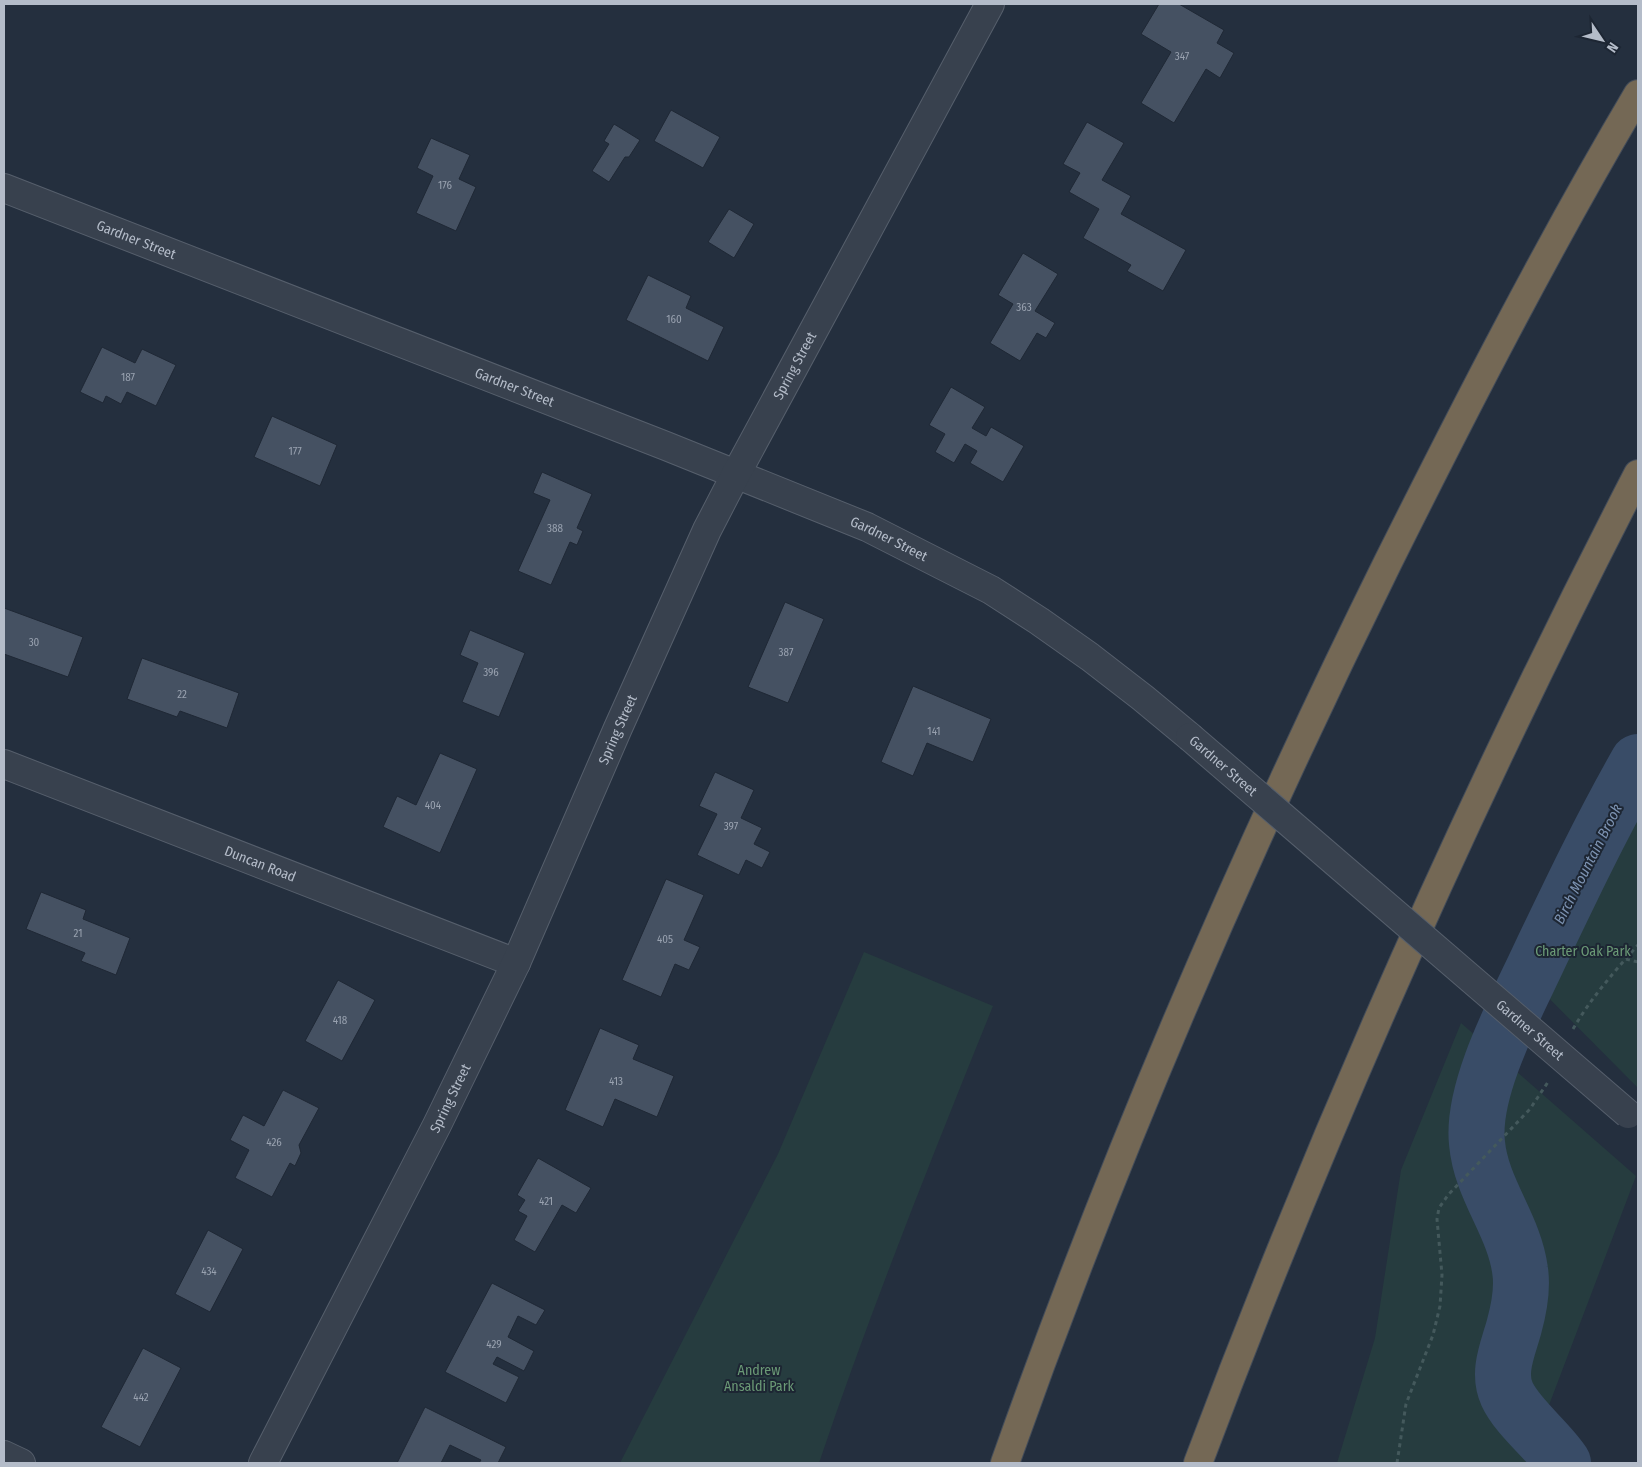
<svg xmlns="http://www.w3.org/2000/svg" width="1642" height="1467" font-family="'Fira Sans Condensed',sans-serif">
<style>
.green{fill:#263c3f}
.lines{fill:none;stroke-linecap:round;stroke-linejoin:round}
.river{stroke:#394c67;stroke-width:56}
.building{fill:#455162;stroke:#1f2835}
.minor-casing{stroke:#565f6c;stroke-width:30}
.highway-casing{stroke:#434c59;stroke-width:30}
.path{stroke:#44595c;stroke-width:3;stroke-dasharray:4 4;stroke-linecap:butt}
.minor{stroke:#38414e;stroke-width:28}
.highway{stroke:#746855;stroke-width:28}
.minor-bridge-casing{stroke:#565f6c;stroke-width:30;stroke-linecap:butt}
.minor-bridge{stroke:#38414e;stroke-width:28}
.labels{text-anchor:middle;dominant-baseline:central;stroke-width:4;stroke-linejoin:round;paint-order:stroke}
.number-label{font-size:11px;fill:#98a1af}
.street-label{font-size:14px;fill:#b4bcc9;stroke:#1d2633}
.park-label{font-size:14px;fill:#6b9a76;stroke:#1d2633}
.water-label{font-size:15px;font-style:italic;fill:#7c92b1;stroke:#1d2633}
</style>
<rect width="100%" height="100%" fill="#242f3e"/>
<path class="green" d="M1638 737V1088L1516 965 1585 804Z
M864 952 993 1006C932 1157 871 1309 819 1463H620L778 1154Z
M1461 1023 1636 1176 1527 1463H1337L1375 1338 1401 1170Z"/>
<g class="lines">
<path class="river" d="M1563 1463C1548 1440 1518 1418 1507 1394 1497 1372 1508 1349 1514 1327 1519 1309 1523 1289 1520 1270 1514 1225 1481 1189 1477 1143 1471 1088 1517 1005 1540 955 1571 890 1602 825 1638 762"/>
</g>
<path class="building" d="M1159 4H1179L1224 30 1217 43 1234 53 1220 78 1206 69 1174 123 1141 103 1171 52 1141 34Z
M671 110 720 137 703 168 654 141Z
M1087 122 1124 143 1102 180 1131 196 1121 214 1186 250 1163 291 1127 271 1131 265 1083 238 1099 209 1069 192 1080 173 1063 164Z
M614 124 640 140 629 157H625L609 182 592 171 609 144 604 141Z
M431 138 470 155 459 179 476 187 456 231 416 213 433 176 417 168Z
M729 209 754 224 734 258 708 242Z
M1023 253 1058 274 1035 311 1055 323 1046 338 1037 333 1020 361 990 343 1013 304 998 295Z
M648 275 691 296 686 308 724 327 708 361 626 320Z
M102 347 135 363 142 349 176 365 156 406 127 392 121 404 106 396 103 403 80 392Z
M951 387 985 407 972 428 986 436 991 427 1024 446 1003 482 970 463 977 451 965 444 954 463 935 452 945 434 929 425Z
M272 416 337 445 320 486 254 457Z
M542 472 592 494 577 528 583 531 577 545 570 542 551 585 518 571 550 500 533 493Z
M785 602 824 619 788 703 748 687Z
M4 608 83 637 68 677 4 654Z
M470 630 525 653 499 717 462 702 478 663 460 655Z
M142 658 239 693 227 728 180 711 177 717 127 699Z
M913 686 991 719 973 762 927 743 913 776 881 762Z
M440 753 477 769 440 853 383 827 397 796 416 805Z
M715 772 754 790 741 818 762 828 754 844 770 852 762 868 746 860 739 875 697 855 717 814 699 806Z
M666 879 704 895 684 940 700 947 689 970 675 964 661 997 622 980Z
M41 892 86 910 83 919 130 938 116 975 81 961 85 953 26 929Z
M338 980 375 1000 342 1061 305 1041Z
M600 1028 639 1045 633 1059 674 1076 657 1117 615 1099 603 1127 565 1110Z
M283 1090 319 1108 299 1145 301 1153 295 1166 290 1163 272 1197 235 1178 249 1150 230 1140 243 1115 264 1126Z
M538 1158 591 1188 576 1213 562 1205 535 1252 514 1240 527 1216 518 1211 525 1200 517 1195Z
M208 1230 243 1249 210 1312 175 1294Z
M492 1283 545 1310 536 1325 518 1316 508 1337 534 1351 524 1371 497 1357 493 1364 519 1377 506 1403 445 1372Z
M143 1348 181 1368 140 1447 101 1427Z
M425 1407 506 1447 498 1463H479L481 1460 450 1445 441 1463H397Z"/>
<g class="lines">
<g class="minor-casing">
<g id="minor">
<path id="s1" d="M4 188 666 446 867 527 991 590 1039 621 1090 657 1143 698 1190 737"/>
<path id="s2" d="M4 764 516 963"/>
<path d="M4 1455 21 1463"/>
<path id="s3" d="M263 1463 437 1125 516 963 618 728 707 530 736 474 990 4"/>
</g>
</g>
<g class="highway-casing">
<path id="highway" d="M1005 1463C1114 1155 1243 855 1388 562 1467 404 1548 246 1638 94
M1198 1463C1325 1125 1472 795 1638 474"/>
</g>
<path class="path" d="M1626 959 1638 962
M1573 1029C1591 998 1614 972 1638 945
M1397 1463 1406 1404 1433 1335 1440 1306 1442 1275 1437 1219 1439 1208 1448 1195 1530 1109 1548 1082"/>
<use href="#minor" class="minor"/>
<use href="#highway" class="highway"/>
<g class="minor-bridge-casing">
<g id="minor-bridge">
<path id="s4" d="M1190 737 1628 1114"/>
</g>
</g>
<use href="#minor-bridge" class="minor-bridge"/>
</g>
<g class="labels">
<g class="number-label">
<text x="1182" y="56">347</text>
<text x="445" y="185">176</text>
<text x="1024" y="307">363</text>
<text x="674" y="319">160</text>
<text x="128" y="377">187</text>
<text x="295" y="451">177</text>
<text x="555" y="528">388</text>
<text x="34" y="642">30</text>
<text x="786" y="652">387</text>
<text x="491" y="672">396</text>
<text x="182" y="694">22</text>
<text x="934" y="731">141</text>
<text x="433" y="805">404</text>
<text x="731" y="826">397</text>
<text x="78" y="933">21</text>
<text x="665" y="939">405</text>
<text x="340" y="1020">418</text>
<text x="616" y="1081">413</text>
<text x="274" y="1142">426</text>
<text x="546" y="1201">421</text>
<text x="209" y="1271">434</text>
<text x="494" y="1344">429</text>
<text x="141" y="1397">442</text>
</g>
<g class="street-label">
<text stroke="none"><textPath href="#s1" startOffset="142">Gardner Street</textPath></text>
<text stroke="none"><textPath href="#s3" startOffset="1220">Spring Street</textPath></text>
<text stroke="none"><textPath href="#s1" startOffset="548">Gardner Street</textPath></text>
<text stroke="none"><textPath href="#s1" startOffset="952">Gardner Street</textPath></text>
<text stroke="none"><textPath href="#s3" startOffset="815">Spring Street</textPath></text>
<text stroke="none"><textPath href="#s4" startOffset="44">Gardner Street</textPath></text>
<text stroke="none"><textPath href="#s2" startOffset="275">Duncan Road</textPath></text>
<text stroke="none"><textPath href="#s4" startOffset="449">Gardner Street</textPath></text>
<text stroke="none"><textPath href="#s3" startOffset="410">Spring Street</textPath></text>
</g>
<g class="park-label">
<text x="1583" y="951">Charter Oak Park</text>
<text x="759" y="1370">Andrew<tspan x="759" dy="16">Ansaldi Park</tspan></text>
</g>
<g class="water-label">
<text transform="translate(1588 864) rotate(-63)">Birch Mountain Brook</text>
</g>
</g>
<rect width="1642" height="1467" fill="none" stroke="#b4bcc9" stroke-width="10"/>
<g transform="translate(1602 40) rotate(125)" stroke="#1d2633" stroke-width="4" paint-order="stroke">
<path d="M0-4L9 19L0 12L-9 19Z" fill="#b4bcc9"/>
<text y="-8" font-size="14" font-weight="bold" text-anchor="middle" fill="#b4bcc9">N</text>
</g>
</svg>
